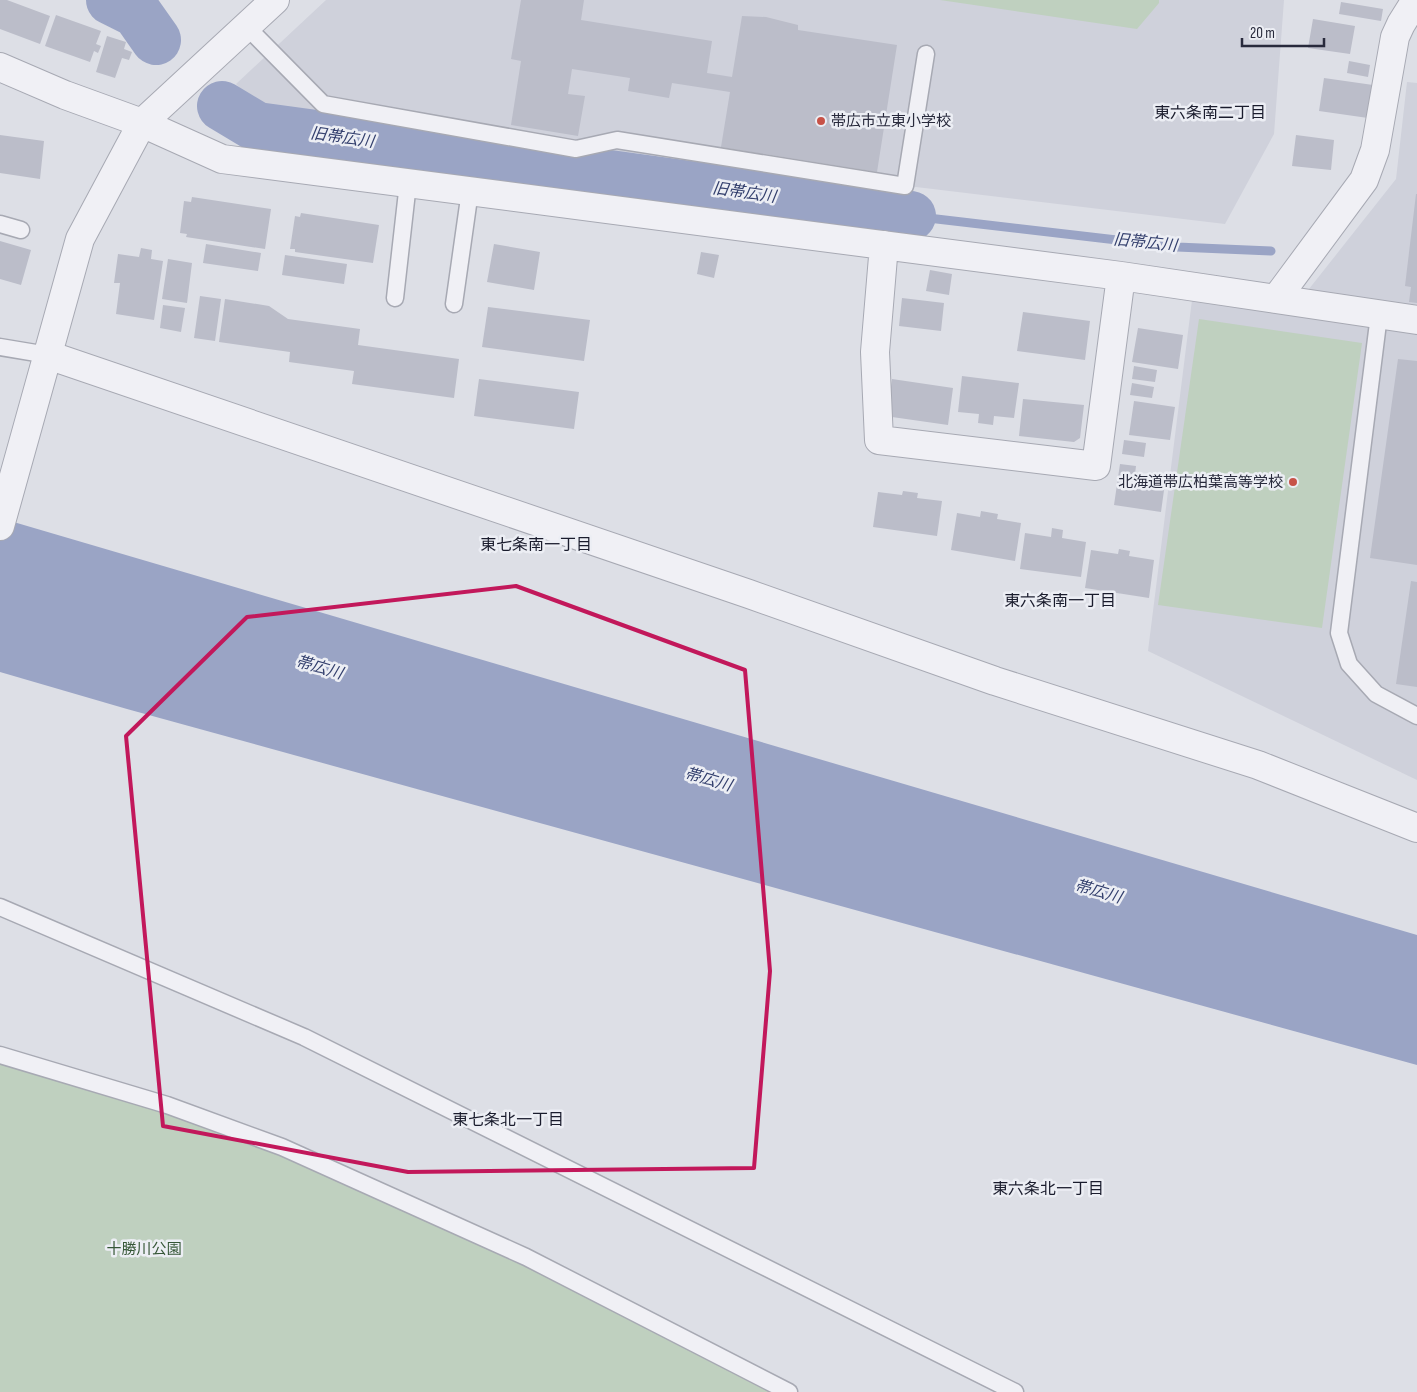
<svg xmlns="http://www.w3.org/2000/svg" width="1417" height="1392" font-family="'Sofia Sans Condensed','Noto Sans JP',sans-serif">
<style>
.built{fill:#cfd1db}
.green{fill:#bfd0bf}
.water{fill:#9aa4c5}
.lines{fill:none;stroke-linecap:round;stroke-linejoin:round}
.stream{stroke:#9aa4c5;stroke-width:9}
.river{stroke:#9aa4c5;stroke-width:50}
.building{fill:#bbbdc9}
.service-casing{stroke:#a7a9b3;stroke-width:19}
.minor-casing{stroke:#a7a9b3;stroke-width:30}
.service{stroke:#f0f0f5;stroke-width:16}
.minor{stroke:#f0f0f5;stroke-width:28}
.marked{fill:none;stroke:#c2185b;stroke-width:4;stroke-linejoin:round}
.poi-dot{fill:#c75247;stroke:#eceef4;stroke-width:2}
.labels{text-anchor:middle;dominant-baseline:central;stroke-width:5;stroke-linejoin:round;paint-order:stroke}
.poi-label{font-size:15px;fill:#282a3c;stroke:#eceef4;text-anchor:start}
.park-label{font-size:15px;fill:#365737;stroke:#eceef4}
.neighbourhood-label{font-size:16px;fill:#1a1c2d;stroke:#eceef4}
.water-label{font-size:16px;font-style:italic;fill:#34406e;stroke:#eceef4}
</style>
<rect width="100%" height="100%" fill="#dddfe6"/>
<path class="built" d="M326 0H1284L1274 134 1225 224 259 108 236 84Z
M1407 82 1417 83V780L1148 651 1192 300 1290 313 1396 179Z"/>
<path class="green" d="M940 0H1159V3L1137 29Z
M1199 319 1362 343 1322 628 1158 605Z
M0 1055 282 1147 789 1392H0Z"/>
<path class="water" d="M0 518 1417 935V1065L127 709 0 672Z"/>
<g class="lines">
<path class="stream" d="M911 216 1177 247 1271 251"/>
<path class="river" d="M111 0 137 13 156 40
M222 106 257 127 911 216"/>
</g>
<path class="building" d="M0 0H7L50 16 40 44 0 29Z
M521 0H584L581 20 712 41 707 73 732 77 742 16 766 17 798 25V30L897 45 877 172 721 147 730 92 672 83 669 98 628 91 630 78 572 69 568 94 585 96 578 136 511 125 521 61 511 59Z
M1341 2 1383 9 1381 21 1339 14Z
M56 15 101 31 96 44 101 46 98 53 94 51 90 62 45 46Z
M1313 19 1355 26 1350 54 1308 48Z
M107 36 126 42 124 49 132 52 129 60 122 58 115 78 96 72Z
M1349 61 1370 65 1368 77 1347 73Z
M1324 78 1373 85 1368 118 1319 111Z
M0 135 44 141 40 179 0 173Z
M1296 135 1334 140 1331 170 1292 166Z
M1416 194H1417V303L1409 302 1411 287 1405 286Z
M192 197 271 209 265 249 186 237 187 234 180 233 184 201 191 202Z
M301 213 379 225 373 263 295 252V249H290L295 216 300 217Z
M0 241 31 250 21 285 0 279Z
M206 244 261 253 258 271 203 263Z
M494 244 540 252 534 290 487 282Z
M141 248 152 250 151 259 163 261 154 320 116 314 120 283H114L118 254 139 257Z
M701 252 719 255 714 278 697 274Z
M285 255 347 264 344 284 282 275Z
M168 259 192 263 187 303 162 299Z
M930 270 952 274 949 295 926 291Z
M200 296 221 299 215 341 194 338Z
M902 298 944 303 941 331 899 326Z
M225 299 269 306 288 319 360 329 358 345 459 359 454 398 352 384 354 371 289 362 290 352 219 342Z
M163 305 185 308 181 332 160 328Z
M488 307 590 320 584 361 482 347Z
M1023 312 1090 321 1085 360 1017 351Z
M1138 328 1183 335 1178 369 1132 362Z
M1398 359 1417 361V565L1370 558Z
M1134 366 1157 370 1155 382 1132 379Z
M962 376 1019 383 1014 418 994 416 993 425 978 423 979 414 958 412Z
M479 379 579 392 574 429 474 416Z
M892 379 953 388 948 425 892 417 888 411Z
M1132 383 1154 387 1152 398 1130 395Z
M1023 399 1084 405 1080 438 1074 442 1019 436Z
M1134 401 1175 407 1170 440 1129 435Z
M1124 440 1146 443 1144 457 1122 454Z
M1120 464 1136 466 1135 474 1153 476V481L1165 483 1161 512 1114 505Z
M903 491 918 493 917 498 942 501 937 536 873 527 878 492 902 495Z
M981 511 998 514 997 519 1021 523 1015 561 951 550 957 513 980 517Z
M1052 528 1063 530 1062 538 1086 542 1081 577 1020 569 1025 533 1051 537Z
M1119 549 1130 551 1129 556 1154 560 1149 598 1085 588 1091 550 1118 554Z
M1411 581 1417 582V687L1396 684Z"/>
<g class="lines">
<g class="service-casing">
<path id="service" d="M246 26 323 104 576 149 617 140 905 186 926 54
M0 224 21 230
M395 298 408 183
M454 304 470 191
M1379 315 1339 633 1349 664 1376 694 1417 716
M0 347 48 355
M0 907 304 1037 1015 1392
M0 1055 167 1105 282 1147 526 1257 789 1392"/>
</g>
<g class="minor-casing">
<path id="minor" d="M0 67 65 95 142 123 222 159 1121 276 1417 320
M884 245 875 352 879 440 1096 466 1121 276
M1276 299 1364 180 1375 150 1395 37 1401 24 1416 0
M48 355 749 594 995 681 1258 765 1417 828
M0 526 80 239 142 123 275 0"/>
</g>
<use href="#service" class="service"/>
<use href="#minor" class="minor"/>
</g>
<path class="marked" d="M516 586 745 670 770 971 754 1168 408 1172 163 1126 126 736 247 617Z"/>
<g class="poi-dot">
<circle cx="821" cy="121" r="5"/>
<circle cx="1293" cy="482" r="5"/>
</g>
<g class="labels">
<g class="poi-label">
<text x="831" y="121">帯広市立東小学校</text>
<text x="1283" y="482" text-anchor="end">北海道帯広柏葉高等学校</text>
</g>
<g class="park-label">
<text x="144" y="1249">十勝川公園</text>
</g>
<g class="neighbourhood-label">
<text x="1210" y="113">東六条南二丁目</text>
<text x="536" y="545">東七条南一丁目</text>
<text x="1060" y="601">東六条南一丁目</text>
<text x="508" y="1120">東七条北一丁目</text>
<text x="1048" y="1189">東六条北一丁目</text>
</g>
<g class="water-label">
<text transform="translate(342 138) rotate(8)">旧帯広川</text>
<text transform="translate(744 193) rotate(8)">旧帯広川</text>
<text transform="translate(1145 243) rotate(6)">旧帯広川</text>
<text transform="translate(319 668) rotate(16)">帯広川</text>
<text transform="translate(708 780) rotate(16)">帯広川</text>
<text transform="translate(1098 892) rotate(16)">帯広川</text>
</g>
</g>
<path d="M1242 38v8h82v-8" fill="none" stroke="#282a3c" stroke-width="2.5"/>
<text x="1250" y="38" font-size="15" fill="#282a3c" stroke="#eceef4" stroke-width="4" paint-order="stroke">20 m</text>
</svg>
